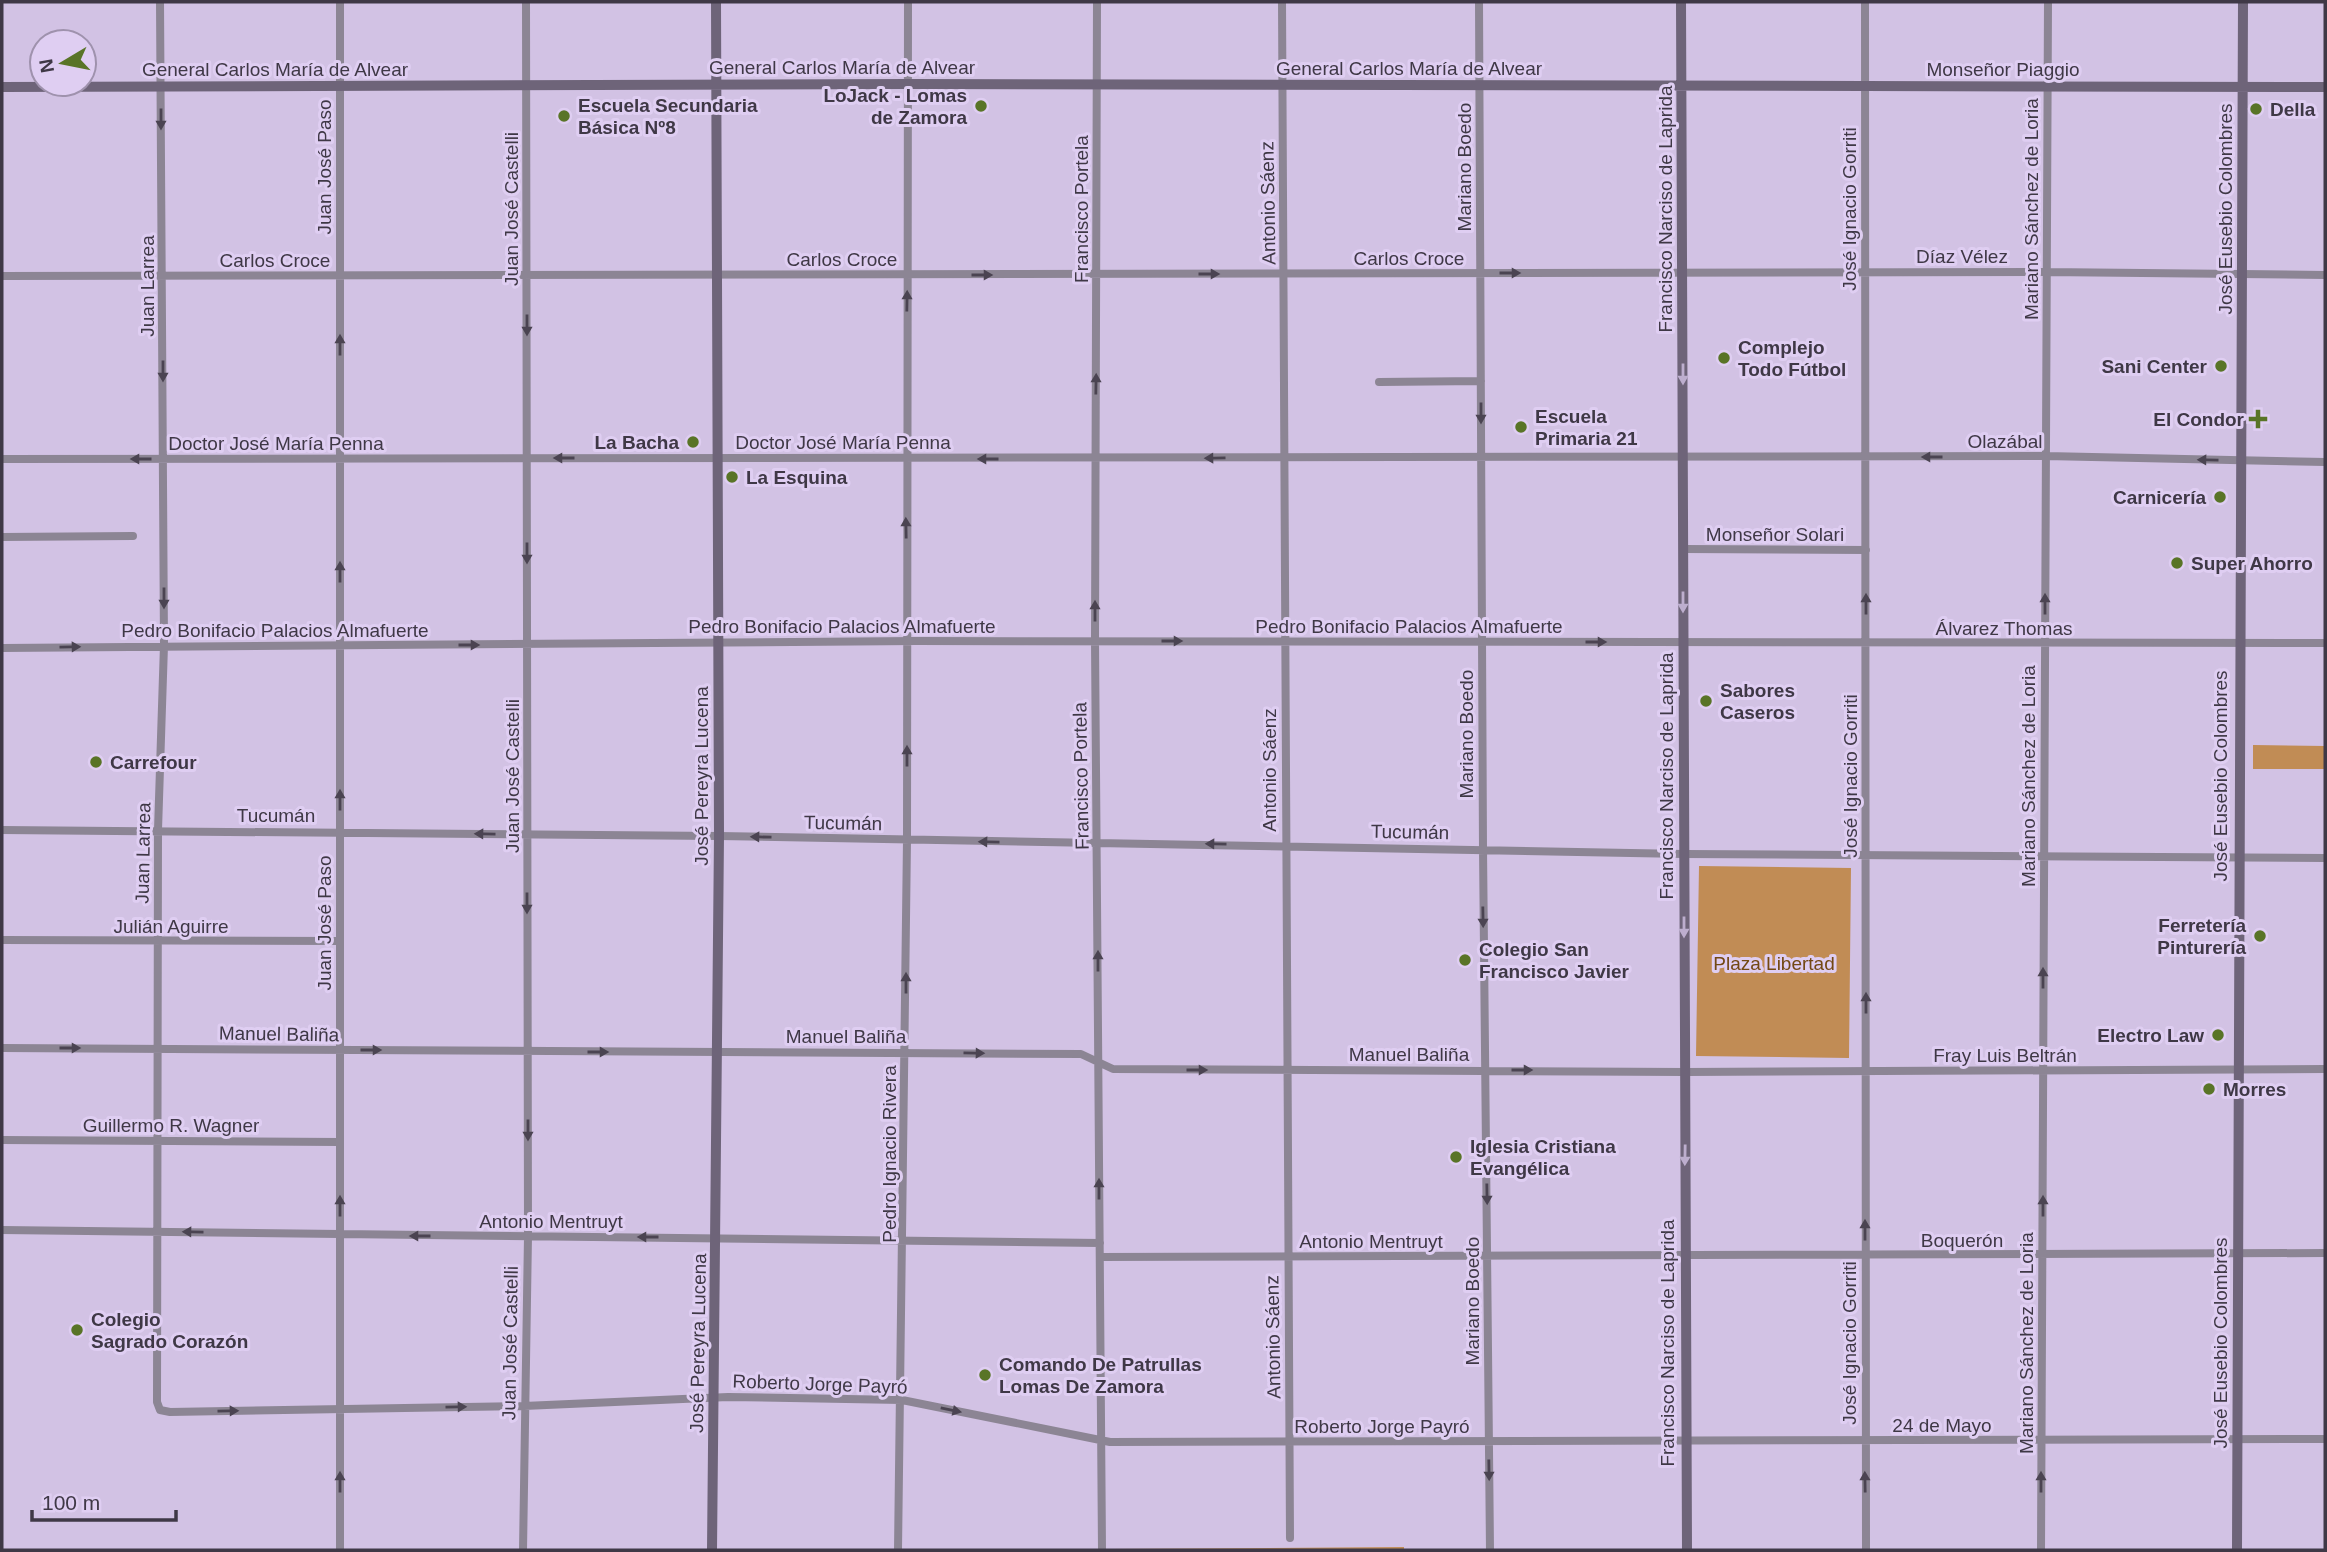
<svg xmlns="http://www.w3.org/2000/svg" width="2327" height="1552" font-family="Arial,sans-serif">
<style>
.green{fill:#c18c55}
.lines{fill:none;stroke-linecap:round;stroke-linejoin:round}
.street{stroke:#8c8594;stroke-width:8}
.secondary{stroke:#6e6479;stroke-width:10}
.oneway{fill:#4b4452}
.oneway2{fill:#bdaece}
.poi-dot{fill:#597427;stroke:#dfcef2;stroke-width:2.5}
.labels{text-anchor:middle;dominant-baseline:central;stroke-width:6;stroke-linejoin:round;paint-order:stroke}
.street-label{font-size:19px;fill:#3f3846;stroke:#dfcef2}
.poi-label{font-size:19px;font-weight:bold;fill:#3f3846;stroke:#dfcef2;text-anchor:start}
.park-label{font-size:19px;fill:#734813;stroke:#dfcef2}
</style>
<rect width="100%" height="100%" fill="#d2c2e4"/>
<path class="green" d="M2253 745 2325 746V769H2253Z
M1699 866 1851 868 1849 1058 1696 1056Z
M1404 1547V1550H1111V1549Z"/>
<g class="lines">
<path class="street" d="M160 2 164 645 158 830 157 1402 160 1410 170 1412 524 1406 728 1397 902 1400 1110 1442 2325 1439
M1097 2 1095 641 1102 1550
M1282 2 1290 1538
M1479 2 1483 849 1490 1550
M1865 2 1866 1550
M2 276 2046 272 2325 275
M1379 382 1481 381
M2 459 2046 456 2325 462
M2 537 133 536
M1684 549 1866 550
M2 648 916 641 2325 643
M2 830 719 836 1684 854 2325 858
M2 940 340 941
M2 1048 1081 1054 1113 1069 1686 1072 2325 1069
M2 1140 340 1142
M2 1230 1100 1243
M1100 1257 2325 1253
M340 1550V2
M523 1550 528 1236 526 2
M898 1550 907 840 908 2
M2041 1550 2048 2"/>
<path class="secondary" d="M1681 2 1687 1550
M2 87 908 84 2325 87
M712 1550 719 836 716 2
M2237 1550 2243 2"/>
</g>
<defs><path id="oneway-solid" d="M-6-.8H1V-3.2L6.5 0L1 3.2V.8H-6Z" transform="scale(1.75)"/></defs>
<g class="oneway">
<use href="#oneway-solid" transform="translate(161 119) rotate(90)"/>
<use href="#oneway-solid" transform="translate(1510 273)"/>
<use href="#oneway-solid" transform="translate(1209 274)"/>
<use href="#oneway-solid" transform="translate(982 275)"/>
<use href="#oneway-solid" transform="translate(907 301) rotate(-89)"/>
<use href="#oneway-solid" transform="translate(527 325) rotate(90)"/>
<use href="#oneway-solid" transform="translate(340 345) rotate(-90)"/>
<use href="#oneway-solid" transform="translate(163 371) rotate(90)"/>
<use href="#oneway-solid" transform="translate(1096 384) rotate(-89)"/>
<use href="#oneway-solid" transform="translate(1481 413) rotate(90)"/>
<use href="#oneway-solid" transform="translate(1932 457) rotate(180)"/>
<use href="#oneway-solid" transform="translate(564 458) rotate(180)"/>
<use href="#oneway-solid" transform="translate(1215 458) rotate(179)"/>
<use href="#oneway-solid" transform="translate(141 459) rotate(180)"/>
<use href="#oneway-solid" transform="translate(988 459) rotate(-180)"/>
<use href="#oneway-solid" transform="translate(2208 460) rotate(-179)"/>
<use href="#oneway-solid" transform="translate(906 528) rotate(-91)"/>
<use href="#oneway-solid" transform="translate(527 553) rotate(90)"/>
<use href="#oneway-solid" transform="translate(340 572) rotate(-90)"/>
<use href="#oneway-solid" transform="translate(164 598) rotate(90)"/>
<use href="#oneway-solid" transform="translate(1866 604) rotate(-90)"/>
<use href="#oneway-solid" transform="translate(2045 604) rotate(-90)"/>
<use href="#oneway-solid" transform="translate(1095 611) rotate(-90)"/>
<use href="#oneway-solid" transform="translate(1172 641)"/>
<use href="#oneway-solid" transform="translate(1596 642)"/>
<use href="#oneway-solid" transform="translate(469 645)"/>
<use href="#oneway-solid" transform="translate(70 647) rotate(-1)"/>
<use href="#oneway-solid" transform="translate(907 756) rotate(-90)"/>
<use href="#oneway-solid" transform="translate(340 800) rotate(-90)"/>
<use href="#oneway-solid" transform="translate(485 834) rotate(-179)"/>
<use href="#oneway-solid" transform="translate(761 837) rotate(-179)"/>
<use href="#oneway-solid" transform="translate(989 842) rotate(-179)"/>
<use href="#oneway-solid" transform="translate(1216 844) rotate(-179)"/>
<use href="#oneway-solid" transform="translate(527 903) rotate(90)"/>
<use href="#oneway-solid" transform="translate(1483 917) rotate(89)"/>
<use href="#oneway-solid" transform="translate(1098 961) rotate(-90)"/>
<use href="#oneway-solid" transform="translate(2043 978) rotate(-90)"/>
<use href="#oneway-solid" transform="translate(906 983) rotate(-90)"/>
<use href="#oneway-solid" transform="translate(1866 1003) rotate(-90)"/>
<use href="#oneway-solid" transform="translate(70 1048)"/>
<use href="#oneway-solid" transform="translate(371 1050)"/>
<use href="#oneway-solid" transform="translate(598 1052)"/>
<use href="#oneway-solid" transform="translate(974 1053) rotate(1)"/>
<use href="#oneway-solid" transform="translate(1197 1070)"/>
<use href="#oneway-solid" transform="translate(1522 1070)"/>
<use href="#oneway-solid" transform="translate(528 1130) rotate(90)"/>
<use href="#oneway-solid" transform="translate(1099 1189) rotate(-90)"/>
<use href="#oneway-solid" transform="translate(1487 1194) rotate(89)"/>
<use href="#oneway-solid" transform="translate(340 1206) rotate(-90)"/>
<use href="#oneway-solid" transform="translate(2043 1206) rotate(-90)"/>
<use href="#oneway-solid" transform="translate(1865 1230) rotate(-90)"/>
<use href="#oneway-solid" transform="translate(193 1232) rotate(-179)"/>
<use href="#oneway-solid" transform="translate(420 1236) rotate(-180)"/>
<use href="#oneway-solid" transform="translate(648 1237) rotate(-180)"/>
<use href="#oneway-solid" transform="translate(456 1407) rotate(-1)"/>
<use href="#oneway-solid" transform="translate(951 1410) rotate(12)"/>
<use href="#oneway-solid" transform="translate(228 1411) rotate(-1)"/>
<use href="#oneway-solid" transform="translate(1489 1470) rotate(89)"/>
<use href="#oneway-solid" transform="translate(340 1482) rotate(-90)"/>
<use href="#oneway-solid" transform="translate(1865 1482) rotate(-91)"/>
<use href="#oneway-solid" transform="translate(2041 1482) rotate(-90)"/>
</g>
<g class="oneway2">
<use href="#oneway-solid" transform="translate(1683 374) rotate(90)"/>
<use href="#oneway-solid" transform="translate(1683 602) rotate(90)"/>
<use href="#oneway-solid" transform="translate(1684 927) rotate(90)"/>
<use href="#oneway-solid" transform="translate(1685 1155) rotate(91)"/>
</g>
<g class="poi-dot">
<circle cx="981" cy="106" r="7"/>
<circle cx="2256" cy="109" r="7"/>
<circle cx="564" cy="116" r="7"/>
<circle cx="1724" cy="358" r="7"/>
<circle cx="2221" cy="366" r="7"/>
<path d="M2254.5 408.5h7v7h7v7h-7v7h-7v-7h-7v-7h7z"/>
<circle cx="1521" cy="427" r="7"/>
<circle cx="693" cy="442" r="7"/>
<circle cx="732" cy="477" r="7"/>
<circle cx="2220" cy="497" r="7"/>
<circle cx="2177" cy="563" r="7"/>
<circle cx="1706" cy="701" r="7"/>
<circle cx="96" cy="762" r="7"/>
<circle cx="2260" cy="936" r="7"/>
<circle cx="1465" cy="960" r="7"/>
<circle cx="2218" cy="1035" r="7"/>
<circle cx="2209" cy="1089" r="7"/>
<circle cx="1456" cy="1157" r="7"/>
<circle cx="77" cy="1330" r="7"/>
<circle cx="985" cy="1375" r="7"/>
</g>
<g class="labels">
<g class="street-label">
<text x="842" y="67">General Carlos María de Alvear</text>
<text x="1409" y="68">General Carlos María de Alvear</text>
<text x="275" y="69">General Carlos María de Alvear</text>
<text x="2003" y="69">Monseñor Piaggio</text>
<text transform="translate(324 167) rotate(-90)">Juan José Paso</text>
<text transform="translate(1464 167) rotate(-90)">Mariano Boedo</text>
<text transform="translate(1268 203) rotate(-91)">Antonio Sáenz</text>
<text transform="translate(511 209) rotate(-90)">Juan José Castelli</text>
<text transform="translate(1081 209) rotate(-90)">Francisco Portela</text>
<text transform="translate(1665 209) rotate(-90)">Francisco Narciso de Laprida</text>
<text transform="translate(1849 209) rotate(-90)">José Ignacio Gorriti</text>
<text transform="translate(2031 209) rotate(-90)">Mariano Sánchez de Loria</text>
<text transform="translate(2225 209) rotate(-90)">José Eusebio Colombres</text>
<text x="1962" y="256">Díaz Vélez</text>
<text x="1409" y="258">Carlos Croce</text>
<text x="842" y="259">Carlos Croce</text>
<text x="275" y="260">Carlos Croce</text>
<text transform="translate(147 286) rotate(-90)">Juan Larrea</text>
<text x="2005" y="441">Olazábal</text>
<text x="843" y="442">Doctor José María Penna</text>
<text x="276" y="443">Doctor José María Penna</text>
<text x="1775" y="534">Monseñor Solari</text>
<text x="842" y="626">Pedro Bonifacio Palacios Almafuerte</text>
<text x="1409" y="626">Pedro Bonifacio Palacios Almafuerte</text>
<text x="2004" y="628">Álvarez Thomas</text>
<text x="275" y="630">Pedro Bonifacio Palacios Almafuerte</text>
<text transform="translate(1466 734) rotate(-90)">Mariano Boedo</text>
<text transform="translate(1269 770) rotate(-90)">Antonio Sáenz</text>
<text transform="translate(512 776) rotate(-90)">Juan José Castelli</text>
<text transform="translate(701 776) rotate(-90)">José Pereyra Lucena</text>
<text transform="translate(1081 776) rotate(-91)">Francisco Portela</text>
<text transform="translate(1666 776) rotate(-90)">Francisco Narciso de Laprida</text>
<text transform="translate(1850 776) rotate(-90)">José Ignacio Gorriti</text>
<text transform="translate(2028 776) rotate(-90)">Mariano Sánchez de Loria</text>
<text transform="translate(2220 776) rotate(-90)">José Eusebio Colombres</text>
<text x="276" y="815">Tucumán</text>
<text transform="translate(843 823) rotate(1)">Tucumán</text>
<text transform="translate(1410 832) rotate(1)">Tucumán</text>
<text transform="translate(143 853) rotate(-89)">Juan Larrea</text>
<text transform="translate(324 923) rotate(-90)">Juan José Paso</text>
<text x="171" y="926">Julián Aguirre</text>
<text transform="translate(279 1034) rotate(1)">Manuel Baliña</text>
<text x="846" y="1036">Manuel Baliña</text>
<text x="1409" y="1054">Manuel Baliña</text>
<text x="2005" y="1055">Fray Luis Beltrán</text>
<text x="171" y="1125">Guillermo R. Wagner</text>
<text transform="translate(889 1154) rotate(-90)">Pedro Ignacio Rivera</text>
<text x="551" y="1221">Antonio Mentruyt</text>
<text x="1962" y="1240">Boquerón</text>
<text x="1371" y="1241">Antonio Mentruyt</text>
<text transform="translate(1472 1301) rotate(-90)">Mariano Boedo</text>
<text transform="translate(1273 1337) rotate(-91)">Antonio Sáenz</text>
<text transform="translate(510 1343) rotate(-89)">Juan José Castelli</text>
<text transform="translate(698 1343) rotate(-89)">José Pereyra Lucena</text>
<text transform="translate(1667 1343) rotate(-90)">Francisco Narciso de Laprida</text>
<text transform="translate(1849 1343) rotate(-90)">José Ignacio Gorriti</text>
<text transform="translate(2026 1343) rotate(-90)">Mariano Sánchez de Loria</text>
<text transform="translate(2220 1343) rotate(-90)">José Eusebio Colombres</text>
<text transform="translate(820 1384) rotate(2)">Roberto Jorge Payró</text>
<text x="1942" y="1425">24 de Mayo</text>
<text x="1382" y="1426">Roberto Jorge Payró</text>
</g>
<g class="poi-label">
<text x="967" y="95" text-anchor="end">LoJack - Lomas<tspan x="967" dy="22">de Zamora</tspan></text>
<text x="578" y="105">Escuela Secundaria<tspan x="578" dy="22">Básica Nº8</tspan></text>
<text x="2270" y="109">Della</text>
<text x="1738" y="347">Complejo<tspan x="1738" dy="22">Todo Fútbol</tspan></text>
<text x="2207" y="366" text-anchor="end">Sani Center</text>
<text x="1535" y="416">Escuela<tspan x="1535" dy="22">Primaria 21</tspan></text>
<text x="2244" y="419" text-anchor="end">El Condor</text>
<text x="679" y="442" text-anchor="end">La Bacha</text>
<text x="746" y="477">La Esquina</text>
<text x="2206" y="497" text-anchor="end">Carnicería</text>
<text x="2191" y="563">Super Ahorro</text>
<text x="1720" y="690">Sabores<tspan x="1720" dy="22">Caseros</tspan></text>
<text x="110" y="762">Carrefour</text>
<text x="2246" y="925" text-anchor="end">Ferretería<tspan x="2246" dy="22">Pinturería</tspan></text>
<text x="1479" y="949">Colegio San<tspan x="1479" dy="22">Francisco Javier</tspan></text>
<text x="2204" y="1035" text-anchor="end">Electro Law</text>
<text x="2223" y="1089">Morres</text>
<text x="1470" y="1146">Iglesia Cristiana<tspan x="1470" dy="22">Evangélica</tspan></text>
<text x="91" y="1319">Colegio<tspan x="91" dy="22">Sagrado Corazón</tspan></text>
<text x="999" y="1364">Comando De Patrullas<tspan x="999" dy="22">Lomas De Zamora</tspan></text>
</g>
<g class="park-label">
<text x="1774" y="963">Plaza Libertad</text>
</g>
</g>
<rect width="2327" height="1552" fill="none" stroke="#3f3846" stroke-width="7"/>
<g transform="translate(63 63) rotate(260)"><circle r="33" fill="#dfcef2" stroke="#9f92ad" stroke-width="2"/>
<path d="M0-5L12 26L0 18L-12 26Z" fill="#597427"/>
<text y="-10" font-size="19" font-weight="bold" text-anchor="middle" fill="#3f3846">N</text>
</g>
<path d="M32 1510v10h144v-10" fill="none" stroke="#3f3846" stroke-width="3.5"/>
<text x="42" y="1510" font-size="21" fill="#3f3846" stroke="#dfcef2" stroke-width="5" paint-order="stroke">100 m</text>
</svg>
